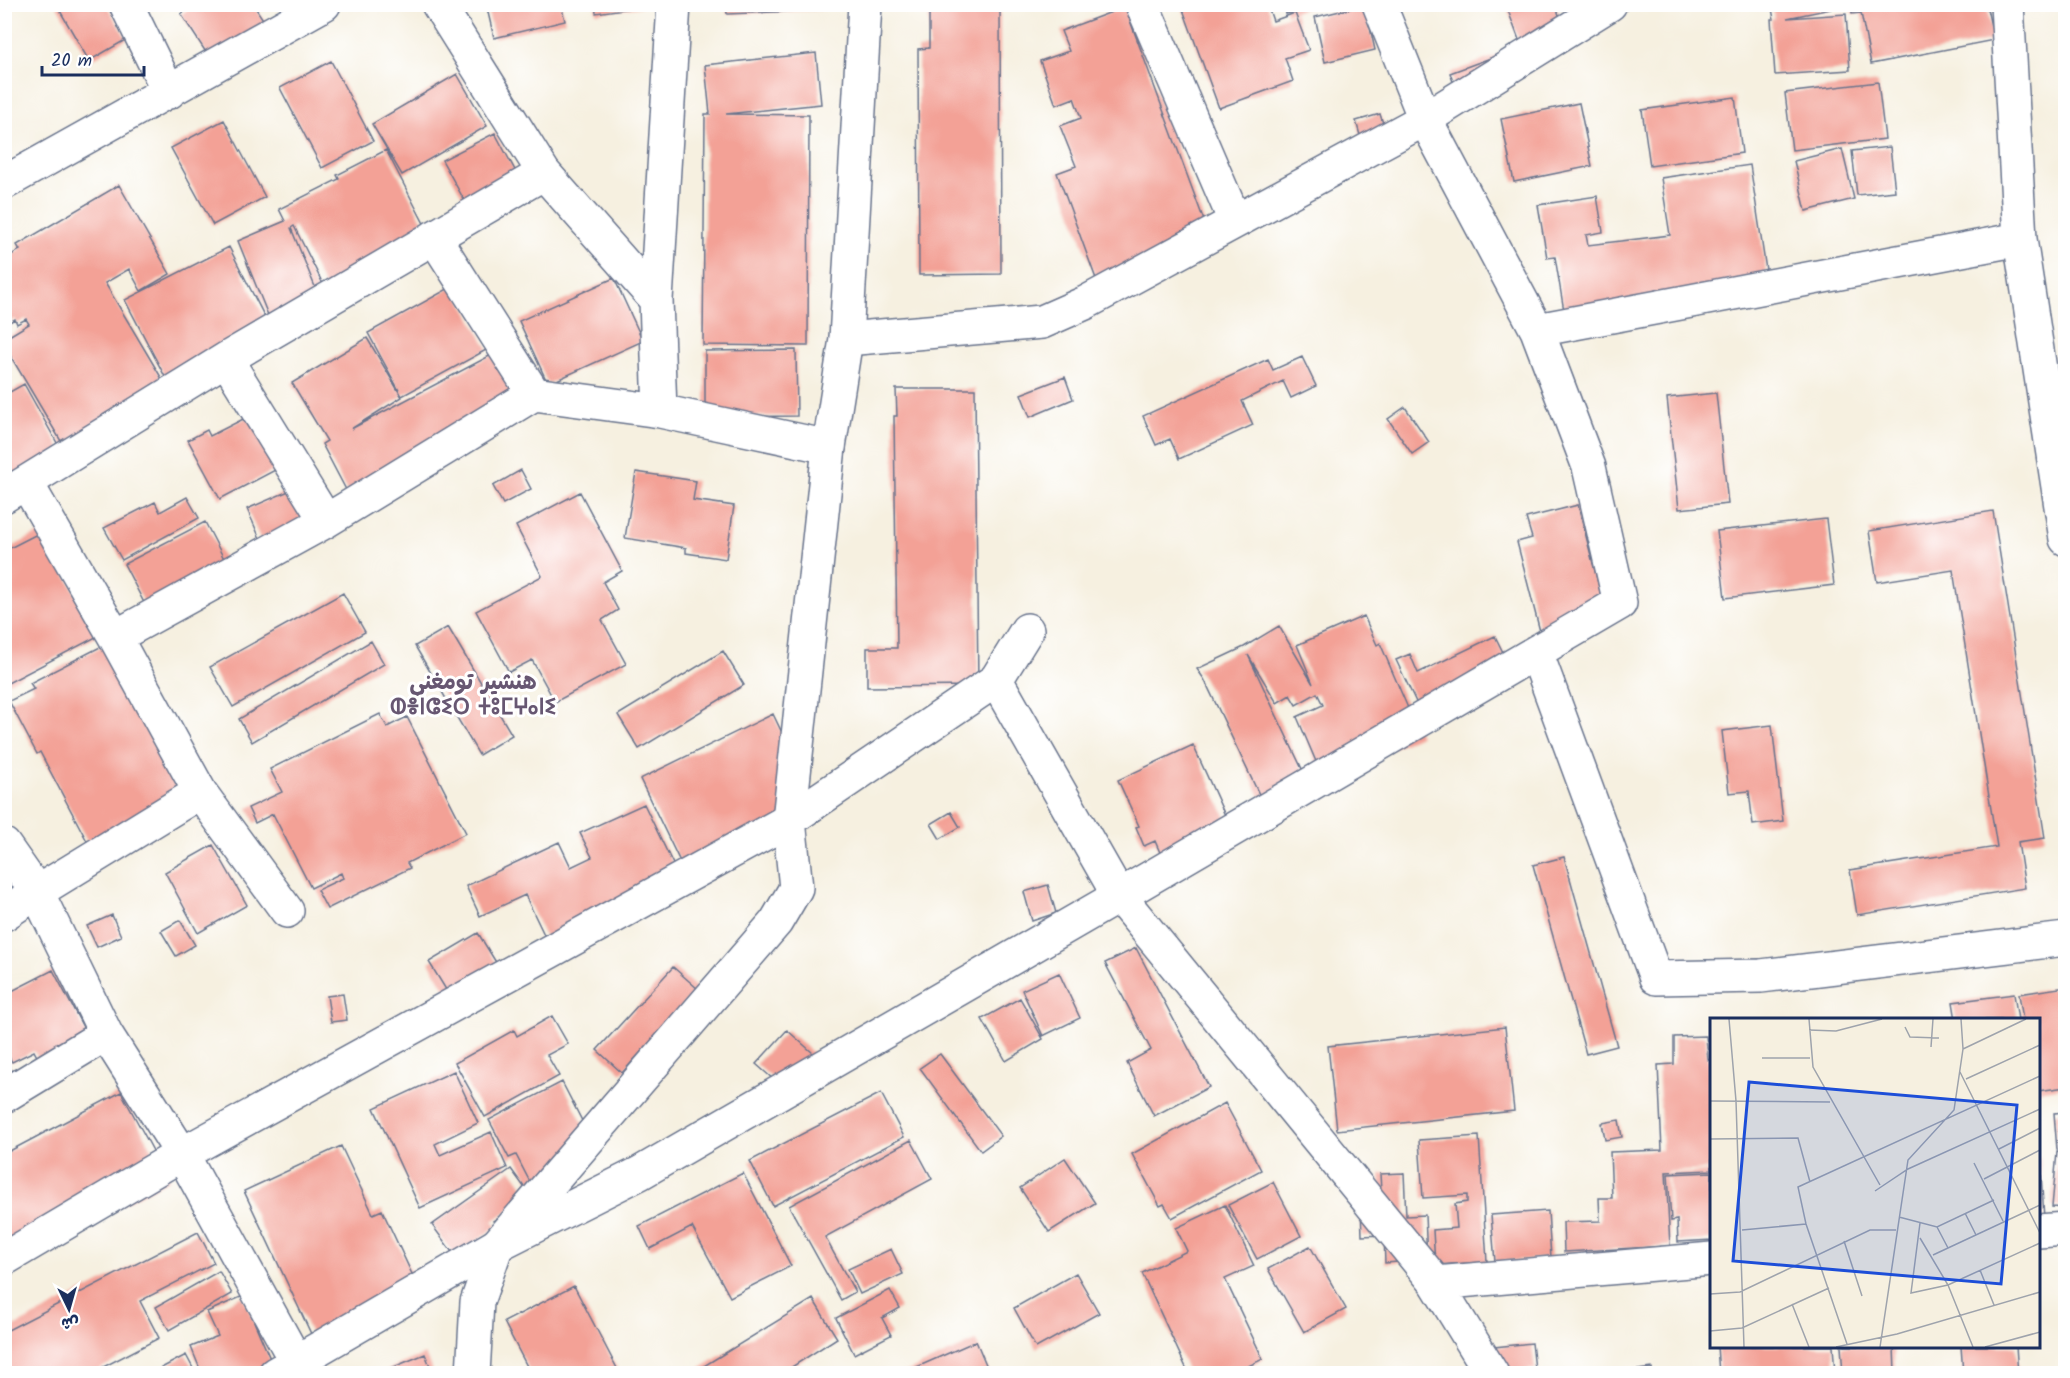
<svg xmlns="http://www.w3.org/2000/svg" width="2070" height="1378" font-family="Kalam,'Playpen Sans Arabic','Noto Sans Tifinagh',sans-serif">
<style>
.building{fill:#f3a196}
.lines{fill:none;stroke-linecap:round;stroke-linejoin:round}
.minor-casing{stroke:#68738c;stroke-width:36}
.tertiary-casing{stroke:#68738c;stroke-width:36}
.minor{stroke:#fff;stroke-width:33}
.tertiary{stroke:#fff;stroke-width:33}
.labels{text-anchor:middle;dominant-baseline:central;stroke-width:6;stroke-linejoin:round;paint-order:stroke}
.district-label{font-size:22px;font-weight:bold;fill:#675772;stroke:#fff}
.inset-road{fill:none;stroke:#9ea3ac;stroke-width:1.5}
.view{fill:#1d4ed8;fill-opacity:0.15;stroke:#1d4ed8;stroke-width:3}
.inset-edge{fill:none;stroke:#1b2f5e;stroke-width:3}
</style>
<rect width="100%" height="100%" fill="#fff"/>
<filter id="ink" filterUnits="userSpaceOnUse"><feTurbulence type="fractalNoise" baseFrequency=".0167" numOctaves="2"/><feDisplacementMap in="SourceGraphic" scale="12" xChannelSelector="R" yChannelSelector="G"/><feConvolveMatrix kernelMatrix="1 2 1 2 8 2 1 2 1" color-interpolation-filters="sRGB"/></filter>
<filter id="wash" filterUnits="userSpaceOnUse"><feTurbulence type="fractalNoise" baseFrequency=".008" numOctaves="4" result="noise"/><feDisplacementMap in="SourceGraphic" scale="24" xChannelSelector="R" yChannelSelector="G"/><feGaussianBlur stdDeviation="1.35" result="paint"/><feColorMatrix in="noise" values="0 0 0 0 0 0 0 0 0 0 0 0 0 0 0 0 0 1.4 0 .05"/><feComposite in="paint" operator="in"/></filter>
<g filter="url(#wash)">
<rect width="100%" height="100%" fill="#f6f0e0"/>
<g id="blocks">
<path class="building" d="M56 4H106L127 39 89 61Z
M196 4H253L266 24 211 60 181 14Z
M486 4H561L565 21 494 38Z
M595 4H645L646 6 596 13Z
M726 4H822V10L727 14Z
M929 4H1000L1001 274 919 275 918 49 929 48Z
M1181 4H1267L1273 21 1295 13 1309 50 1285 58 1293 81 1219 108Z
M1284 4H1317V5L1286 14Z
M1555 4 1568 40 1525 56 1506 5Z
M1771 4H1830L1831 9 1787 18 1846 14 1850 70 1775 75 1771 19H1774Z
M1851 4H1986L1994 40 1871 64 1861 13 1852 14Z
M1365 5 1375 50 1325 62 1315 17Z
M1125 7 1213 245 1099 287 1057 173 1076 166 1060 126 1081 118 1074 98 1056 105 1040 61 1069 51 1061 31Z
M816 53 821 104 726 114 809 115 808 346 703 345 705 114H710L705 65Z
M1504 53 1457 93 1450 73Z
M331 61 373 141 322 168 280 88Z
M457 74 487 126 402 175 372 124Z
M1878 82 1885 139 1792 150 1785 93Z
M1735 97 1742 153 1650 166 1642 110Z
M1579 103 1592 166 1514 182 1501 119Z
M1380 114 1388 139 1363 146 1356 121Z
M224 120 265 197 213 225 171 148Z
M495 133 524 187 472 214 442 160Z
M1890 147 1895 191 1857 195 1852 151Z
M1842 149 1854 199 1806 211 1794 161Z
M386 150 434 243 329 296 294 226 291 228 322 304 272 325 238 241 285 221 279 209 339 179 337 175Z
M1750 165 1768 283 1565 317 1555 257 1547 258 1538 205 1597 196 1603 232 1586 235 1588 245 1670 235 1661 178Z
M119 185 170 274 141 291 129 269 105 283 171 394 68 453 4 345V339L29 324 26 319 17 324 15 319 4 325V259L20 250 17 245Z
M229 247 276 339 173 392 125 300Z
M614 278 643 341 548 384 519 321Z
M453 286 488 349 402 396 368 333Z
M367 338 402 397 351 429 495 353 526 412 353 503 322 444 327 441 292 383Z
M796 350 797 416 705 417V351Z
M1302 357 1316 386 1291 398 1283 381 1242 401 1253 425 1179 459 1170 439 1156 445 1143 416 1268 359 1273 370Z
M1065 377 1073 399 1030 417 1021 394Z
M4 382 10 392 24 384 66 459 15 487 4 468Z
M896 389H975L978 686 867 687V648H897L894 416H897Z
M1716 393 1728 504 1679 509 1667 398Z
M1405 407 1429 442 1412 454 1388 419Z
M253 414 281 467 220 499 188 440 207 430 210 436Z
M521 470 531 489 503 504 493 486Z
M636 472 696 481 693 500 734 506 726 559 686 553V548L625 538Z
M298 487 316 530 266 552 247 509Z
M580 492 622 571 603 582 618 610 602 620 626 664 555 702 532 660 509 672 476 611 542 576 516 526Z
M187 497 199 518 122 560 104 528 155 502 160 512Z
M1578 505 1609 626 1543 643 1517 542 1532 538 1526 518Z
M1993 511 2045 838 2018 842 2025 888 1857 915 1850 870 1997 847 1953 570 1877 582 1869 531Z
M1826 519 1834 585 1725 598 1717 531Z
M205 522 234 578 153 620 124 564Z
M43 531 98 636 4 685V551Z
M343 593 365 632 233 707 210 667Z
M1364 616 1377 645 1380 643 1420 736 1323 778 1297 717 1323 705 1317 693 1296 705 1290 695 1277 703 1248 655 1312 790 1267 811 1204 679 1197 669 1244 647 1279 626 1313 684 1297 645Z
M448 627 512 735 479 755 415 646Z
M1495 636 1516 679 1425 721 1396 660 1410 654 1418 673Z
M371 641 384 664 252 742 239 719Z
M104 645 190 809 96 858 40 752 37 754 9 701 34 689 30 683Z
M723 651 744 685 639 749 618 715Z
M380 714 387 727 407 717 466 833 407 863 410 868 327 909 317 890 343 878 341 873 311 888 273 814 255 823 248 808 282 792 270 769Z
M773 714 820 812 687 876 640 779Z
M1772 725 1783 821 1753 825 1749 791 1729 793 1722 731Z
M1193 745 1233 833 1165 864 1155 841 1144 846 1136 827 1139 826 1118 780Z
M644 804 683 885 551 949 525 895 480 916 466 886 559 842 571 867 592 857 580 833Z
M951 812 960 827 940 839 931 824Z
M213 845 247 905 198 933 165 872Z
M1564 857 1617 1046 1586 1054 1533 865Z
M1048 885 1056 913 1032 921 1024 892Z
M112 915 121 936 97 947 87 926Z
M180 920 195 945 176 956 161 931Z
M478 933 505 977 456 1006 429 962Z
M1136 948 1209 1087 1154 1116 1127 1063 1151 1050 1105 963Z
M673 967 698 989 622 1073 597 1050Z
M53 970 96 1052 48 1077 34 1051 12 1062 4 1048V1017L10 1014 4 1004V995Z
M1059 973 1080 1018 1043 1036 1022 990Z
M2066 987V1055H2064L2066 1087 2038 1091V1020H2023L2019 994Z
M343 994 347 1020 331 1022 327 996Z
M2014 994 2018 1020H1956L1953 1002Z
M1020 998 1043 1039 1006 1061 982 1019Z
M552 1016 568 1044 547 1055 559 1076 485 1117 455 1063 514 1030 517 1036Z
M1505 1027 1514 1111 1337 1130 1328 1046Z
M787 1030 813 1053 782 1087 756 1064Z
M1706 1036 1708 1060H1712V1170L1666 1172 1670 1246 1564 1252 1563 1222 1600 1221 1599 1198H1612L1610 1152 1662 1150 1658 1065 1674 1064V1037Z
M940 1054 1001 1136 981 1151 920 1068Z
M4 1057 22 1089 4 1098Z
M454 1071 478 1123 435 1144 440 1155 491 1132 507 1168 420 1208 374 1108Z
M562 1082 596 1148 530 1182 516 1155 509 1158 489 1120Z
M121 1092 169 1180 4 1265V1154Z
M881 1093 904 1137 773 1206 750 1161Z
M1225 1103 1261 1170 1172 1218 1164 1204 1160 1206 1132 1154Z
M2066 1112V1149L2057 1150 2054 1113Z
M1619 1120 1622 1137 1605 1140 1602 1123Z
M1479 1136 1487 1262 1435 1265 1433 1230 1457 1228 1455 1204 1467 1202V1195L1423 1198 1419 1140Z
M911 1140 932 1179 825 1237 855 1292 841 1300 789 1206Z
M341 1146 373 1214 382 1210 419 1289 313 1338 244 1191Z
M2057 1152 2066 1153V1208L2052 1207Z
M1065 1158 1095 1203 1049 1232 1020 1188Z
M2038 1158H2040L2044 1218H2038Z
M511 1169 530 1195 493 1221 497 1226 455 1256 432 1225Z
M1712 1172V1240L1678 1242 1677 1220 1671 1221 1668 1174Z
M743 1173 791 1266 730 1297 692 1227 650 1249 639 1226Z
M1404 1173 1406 1216 1425 1215 1427 1260 1385 1263 1384 1235 1362 1236 1361 1208 1382 1206 1380 1174Z
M1273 1182 1301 1236 1257 1259 1228 1205Z
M1225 1205 1254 1266 1225 1279 1263 1359 1232 1374H1189L1142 1273 1187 1251 1176 1228Z
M1548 1211 1551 1258 1495 1262 1491 1215Z
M198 1232 214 1263 140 1301 159 1338 90 1374H4V1332Z
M1310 1246 1346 1309 1304 1332 1268 1269Z
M891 1249 903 1274 860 1294 848 1269Z
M219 1271 232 1294 169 1330 156 1307Z
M1076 1273 1099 1313 1036 1348 1014 1308Z
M574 1286 620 1374H531L504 1322Z
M890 1290 900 1308 882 1318 891 1335 854 1354 836 1318Z
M243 1296 274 1368 262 1374H202L191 1347 218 1336 207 1312Z
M813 1299 837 1338 781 1374H702L699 1369Z
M976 1341 990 1374H901Z
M1532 1343 1535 1369 1499 1374 1485 1348Z
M1717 1346H1833L1835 1374H1719Z
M1841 1346H1894L1895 1374H1843Z
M1961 1346H2016L2018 1374H1963Z
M425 1354 433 1373H379Z
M186 1355 196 1374H150Z
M1652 1368 1653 1374H1623V1372Z"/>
</g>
</g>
<g filter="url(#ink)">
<use href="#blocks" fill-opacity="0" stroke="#68738c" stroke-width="1.5"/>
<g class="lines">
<g class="minor-casing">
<path id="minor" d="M126 4 169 92
M438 4 544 173 656 300
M1142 4 1235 221
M2007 4 2020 239 2066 539
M4 183 324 4
M434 237 534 394
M1537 330 2020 239
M846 339 1042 322 1085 303 1425 119 1610 4
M226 359 326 521
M660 411 656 300 674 4
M27 484 115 637 200 792 287 911
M4 496 226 359 544 173
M115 637 326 521 534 394 660 411 829 447
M1536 652 1656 978 1761 976 2066 939
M996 680 1119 896 1436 1283 1492 1374
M4 845 37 892 106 1034 182 1154 303 1374
M4 914 37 892 200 792
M4 1096 106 1034
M2038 1231 2066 1229
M4 1259 182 1154 789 820 996 680 1027 630
M1436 1283 1712 1259
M275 1374 497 1245 640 1173 1119 896 1620 603 1589 467 1537 330 1425 119 1379 4"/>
</g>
<g class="tertiary-casing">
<path id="tertiary" d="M473 1374 477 1302 497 1245 776 922 796 888 789 820 829 447 846 339 865 4"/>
</g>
<use href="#minor" class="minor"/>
<use href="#tertiary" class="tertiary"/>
</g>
</g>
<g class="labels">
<g class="district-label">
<text x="473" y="683">هنشير تومغني<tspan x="473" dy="25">ⵀⴻⵏⵛⵉⵔ ⵜⵓⵎⵖⴰⵏⵉ</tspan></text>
</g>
</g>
<g transform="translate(1710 1018)">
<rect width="330" height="330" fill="#f6f0e0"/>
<path class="inset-road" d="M19 1 26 83 34 329M99 1 103 49 170 167M195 9 200 19 229 20M99 12 126 13 172 1M221 29 223 1M253 31 316 1M52 40H100M250 54 330 215M256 61 330 27M0 83 120 84M0 121 88 120 100 164M289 131 330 110M264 145 293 203M274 161 330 132M165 173 198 151 330 91M255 195 266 217M189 199 227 209 284 182M210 205 201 275 238 267 330 225M227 209 238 230M32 212 96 206M210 220 238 267 263 329M134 223 152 278M223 237 330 187M270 252 284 287M0 276 30 274 160 212H186M82 286 99 329M0 313 32 310 119 270M137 326 96 206 88 169 330 58M126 329 187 316 330 274M170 329 198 142 244 92 253 31 251 1M275 329 330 314"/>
<path class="view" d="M39 64 307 87 291 266 23 243Z"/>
<rect width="330" height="330" class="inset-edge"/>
</g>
<rect width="2070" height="1378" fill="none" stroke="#fff" stroke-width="24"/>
<g transform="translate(69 1309) rotate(175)" stroke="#ffffff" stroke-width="4.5" paint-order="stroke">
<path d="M0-4.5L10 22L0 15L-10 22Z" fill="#1b2f5e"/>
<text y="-9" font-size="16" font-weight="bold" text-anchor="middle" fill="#1b2f5e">ش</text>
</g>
<path d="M42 66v9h102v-9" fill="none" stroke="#1b2f5e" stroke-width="3"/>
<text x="51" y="66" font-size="18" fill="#1b2f5e" stroke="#ffffff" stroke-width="4.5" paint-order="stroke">20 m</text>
</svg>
